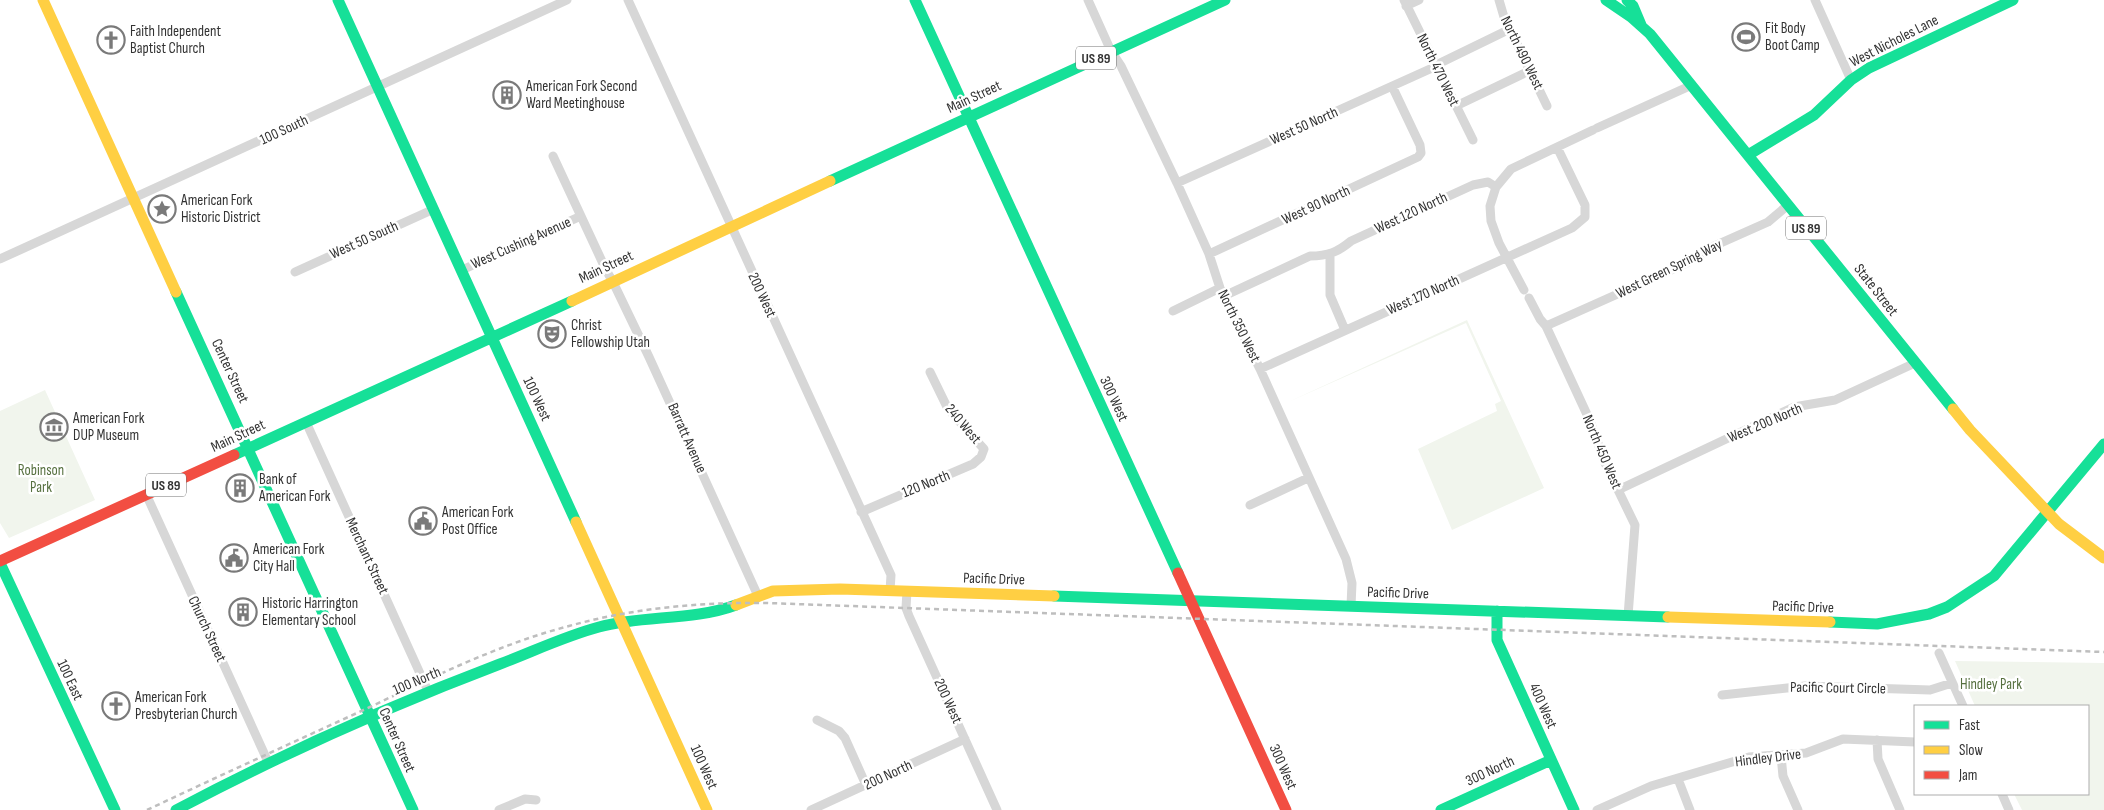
<svg xmlns="http://www.w3.org/2000/svg" width="2104" height="810" font-family="'Sofia Sans Condensed',sans-serif">
<style>
.green{fill:#f1f5ed}
.lines{fill:none;stroke-linecap:round;stroke-linejoin:round}
.street{stroke:#d7d7d7;stroke-width:9}
.fast{stroke:#16e098;stroke-width:11}
.slow{stroke:#ffcf43;stroke-width:11}
.jam{stroke:#f24e42;stroke-width:11}
.rail{stroke:#bebebe;stroke-width:2.5;stroke-dasharray:5 4;stroke-linecap:butt}
.labels{text-anchor:middle;dominant-baseline:central;stroke-width:5;stroke-linejoin:round;paint-order:stroke}
.shield{fill:#fff;stroke:#707070;stroke-width:1}
.shield-label{font-size:14px;font-weight:bold;fill:#333}
.poi-label{font-size:15px;fill:#333;stroke:#fff;text-anchor:start}
.street-label{font-size:15px;fill:#333;stroke:#fff}
.park-label{font-size:15px;fill:#56703f;stroke:#fff}
</style>
<rect width="100%" height="100%" fill="#fff"/>
<path class="green" d="M1467 320 1544 488 1452 530 1418 449 1497 411 1495 404 1501 401 1466 323 1286 403Z
M45 390 95 500 9 538 0 523V411Z
M1955 661 2104 663V810H2022L2014 794H2088V706H1975Z"/>
<g class="lines">
<path class="street" d="M628 0 891 575 890 591
M1088 0 1111 51 1121 66 1177 183 1209 254 1220 288 1260 369 1346 559 1352 583 1351 606
M1404 0 1473 140
M1499 0 1504 17 1547 106
M1815 0 1851 80
M1406 6 1419 0
M1436 65 1510 29
M1456 106 1531 70
M1597 128 1692 85
M553 156 606 270 613 282 649 357 758 596
M1177 183 1430 69
M1209 254 1418 157 1421 153 1420 145 1392 86
M1330 254V295L1345 330
M0 259 567 0
M462 270 581 216
M295 272 434 209
M1524 290 1499 243 1491 221 1490 206 1496 187 1511 169 1593 130
M1224 296 1310 256C1328 256 1338 252 1351 241L1473 185 1488 182 1496 187
M1529 298 1540 319 1546 326 1590 421 1605 463 1635 525 1628 616
M1173 311 1220 288
M1546 326 1687 263 1714 246 1768 222 1788 205
M1260 369 1572 228 1585 217V205L1557 147
M306 422 428 691
M1618 490 1794 407 1835 400 1915 363
M146 494 269 764
M1250 505 1308 478
M861 512 973 464 981 457 984 449 948 409 930 372
M907 591 906 608 909 616 997 810
M1939 653 1963 706
M1722 695 1805 686 1930 690 1952 683
M817 720 839 731 845 738 866 785
M1877 740 1878 759 1900 810
M1781 756 1783 776 1798 810
M1678 779 1690 810
M2002 794 2009 810
M499 810 525 799 536 800
M811 810 965 739
M1597 810 1651 786 1749 757 1806 753 1843 739 1915 742"/>
<path class="fast" d="M338 0 576 522
M915 0 1178 573
M1606 0 1631 17 1650 34 1953 409
M1627 0 1633 6 1641 25
M1748 155 1814 115 1851 80 1869 68 2013 0
M830 181 1225 0
M176 292 413 810
M234 455 572 301
M0 563 115 810
M1054 596 1668 617
M1497 611V640L1574 810
M1830 622 1877 624 1929 614 1947 607 1994 576 2104 444
M176 810C280 755 389 706 500 664 532 652 565 636 599 627 644 615 693 621 736 605
M1441 810 1551 760"/>
<path class="slow" d="M43 0 176 292
M572 301 830 181
M1953 409 1970 430 2059 524 2104 558
M576 522 707 810
M736 605 773 591 840 589 1054 596
M1668 617 1830 622"/>
<path class="jam" d="M0 561 234 455
M1178 573 1286 810"/>
<path class="rail" d="M147 810C221 775 296 741 370 707 435 676 500 644 569 626 634 608 700 602 768 603L2104 652"/>
</g>
<defs>
<g id="stadium-ring" transform="scale(1.4375)"><circle r="9.5" fill="#fff" stroke="#7a7a7a" stroke-width="1.5"/><path d="M0-5a6.5 5 0 1 0 0 10a6.5 5 0 1 0 0-10ZM-3.5-1.8h7v3.6h-7Z" fill="#7a7a7a"/></g>
<g id="church-ring" transform="scale(1.4375)"><circle r="9.5" fill="#fff" stroke="#7a7a7a" stroke-width="1.5"/><path d="M-1.2-6h2.4v3.5h3.3v2.4h-3.3V6h-2.4V-.1h-3.3v-2.4h3.3Z" fill="#7a7a7a"/></g>
<g id="building-ring" transform="scale(1.4375)"><circle r="9.5" fill="#fff" stroke="#7a7a7a" stroke-width="1.5"/><path d="M-4-6H4V6H1V3H-1V6H-4ZM-2.5-4.3h1.7v1.8h-1.7ZM.8-4.3h1.7v1.8H.8ZM-2.5-1h1.7V.8h-1.7ZM.8-1h1.7V.8H.8Z" fill="#7a7a7a"/></g>
<g id="sight-ring" transform="scale(1.4375)"><circle r="9.5" fill="#fff" stroke="#7a7a7a" stroke-width="1.5"/><path d="M0-6L1.8-2.2L6-1.7L2.9 1.2L3.7 5.4L0 3.3L-3.7 5.4L-2.9 1.2L-6-1.7L-1.8-2.2Z" fill="#7a7a7a"/></g>
<g id="theatre-ring" transform="scale(1.4375)"><circle r="9.5" fill="#fff" stroke="#7a7a7a" stroke-width="1.5"/><path d="M-5-5.5Q0-4 5-5.5V0Q5 5 0 6Q-5 5-5 0ZM-3.3-2.5H-1v1.5H-3.3ZM1-2.5H3.3v1.5H1ZM-2.8 1Q0 5.5 2.8 1Z" fill="#7a7a7a"/></g>
<g id="museum-ring" transform="scale(1.4375)"><circle r="9.5" fill="#fff" stroke="#7a7a7a" stroke-width="1.5"/><path d="M0-6L6-3V-2H-6V-3ZM-5-1h2V3h-2ZM-1-1h2V3h-2ZM3-1h2V3H3ZM-6 4H6V6H-6Z" fill="#7a7a7a"/></g>
<g id="civic-ring" transform="scale(1.4375)"><circle r="9.5" fill="#fff" stroke="#7a7a7a" stroke-width="1.5"/><path d="M-.6-6.5H3V-4.5H.6V-3L4-1V1h2V6H-6V1h2V-1L-.6-3ZM-1.2 2.5V6h2.4V2.5Z" fill="#7a7a7a"/></g>
</defs>
<g fill-rule="evenodd">
<use href="#stadium-ring" x="1746" y="37"/>
<use href="#church-ring" x="111" y="40"/>
<use href="#building-ring" x="507" y="95"/>
<use href="#sight-ring" x="162" y="209"/>
<use href="#theatre-ring" x="552" y="334"/>
<use href="#museum-ring" x="54" y="427"/>
<use href="#building-ring" x="240" y="488"/>
<use href="#civic-ring" x="423" y="521"/>
<use href="#civic-ring" x="234" y="558"/>
<use href="#building-ring" x="243" y="612"/>
<use href="#church-ring" x="116" y="706"/>
</g>
<g class="labels">
<g class="shield">
<rect x="1076" y="46.5" width="40" height="23" rx="4"/>
<rect x="1786" y="216.5" width="40" height="23" rx="4"/>
<rect x="146" y="473.5" width="40" height="23" rx="4"/>
</g>
<g class="shield-label">
<text x="1096" y="58">US 89</text>
<text x="1806" y="228">US 89</text>
<text x="166" y="485">US 89</text>
</g>
<g class="poi-label">
<text x="1765" y="28">Fit Body<tspan x="1765" dy="17">Boot Camp</tspan></text>
<text x="130" y="31">Faith Independent<tspan x="130" dy="17">Baptist Church</tspan></text>
<text x="526" y="86">American Fork Second<tspan x="526" dy="17">Ward Meetinghouse</tspan></text>
<text x="181" y="200">American Fork<tspan x="181" dy="17">Historic District</tspan></text>
<text x="571" y="325">Christ<tspan x="571" dy="17">Fellowship Utah</tspan></text>
<text x="73" y="418">American Fork<tspan x="73" dy="17">DUP Museum</tspan></text>
<text x="259" y="479">Bank of<tspan x="259" dy="17">American Fork</tspan></text>
<text x="442" y="512">American Fork<tspan x="442" dy="17">Post Office</tspan></text>
<text x="253" y="549">American Fork<tspan x="253" dy="17">City Hall</tspan></text>
<text x="262" y="603">Historic Harrington<tspan x="262" dy="17">Elementary School</tspan></text>
<text x="135" y="697">American Fork<tspan x="135" dy="17">Presbyterian Church</tspan></text>
</g>
<g class="street-label">
<text transform="translate(1894 41) rotate(-27)">West Nicholes Lane</text>
<text transform="translate(1522 53) rotate(64)">North 490 West</text>
<text transform="translate(1438 70) rotate(64)">North 470 West</text>
<text transform="translate(974 97) rotate(-25)">Main Street</text>
<text transform="translate(1304 126) rotate(-24)">West 50 North</text>
<text transform="translate(284 130) rotate(-25)">100 South</text>
<text transform="translate(1316 205) rotate(-25)">West 90 North</text>
<text transform="translate(1411 213) rotate(-25)">West 120 North</text>
<text transform="translate(364 240) rotate(-24)">West 50 South</text>
<text transform="translate(521 243) rotate(-24)">West Cushing Avenue</text>
<text transform="translate(606 267) rotate(-25)">Main Street</text>
<text transform="translate(1669 269) rotate(-26)">West Green Spring Way</text>
<text transform="translate(1876 290) rotate(52)">State Street</text>
<text transform="translate(762 295) rotate(65)">200 West</text>
<text transform="translate(1423 295) rotate(-24)">West 170 North</text>
<text transform="translate(1239 326) rotate(64)">North 350 West</text>
<text transform="translate(230 371) rotate(65)">Center Street</text>
<text transform="translate(537 399) rotate(65)">100 West</text>
<text transform="translate(1114 399) rotate(65)">300 West</text>
<text transform="translate(1765 423) rotate(-23)">West 200 North</text>
<text transform="translate(963 424) rotate(50)">240 West</text>
<text transform="translate(238 436) rotate(-25)">Main Street</text>
<text transform="translate(687 438) rotate(66)">Barratt Avenue</text>
<text transform="translate(1602 452) rotate(67)">North 450 West</text>
<text transform="translate(926 484) rotate(-22)">120 North</text>
<text transform="translate(367 556) rotate(65)">Merchant Street</text>
<text transform="translate(994 579) rotate(2)">Pacific Drive</text>
<text transform="translate(1398 593) rotate(2)">Pacific Drive</text>
<text transform="translate(1803 607) rotate(2)">Pacific Drive</text>
<text transform="translate(207 629) rotate(65)">Church Street</text>
<text transform="translate(70 680) rotate(65)">100 East</text>
<text transform="translate(417 681) rotate(-23)">100 North</text>
<text transform="translate(1838 688) rotate(1)">Pacific Court Circle</text>
<text transform="translate(948 701) rotate(65)">200 West</text>
<text transform="translate(1543 706) rotate(66)">400 West</text>
<text transform="translate(397 740) rotate(66)">Center Street</text>
<text transform="translate(1768 758) rotate(-7)">Hindley Drive</text>
<text transform="translate(704 767) rotate(66)">100 West</text>
<text transform="translate(1283 767) rotate(66)">300 West</text>
<text transform="translate(1490 771) rotate(-25)">300 North</text>
<text transform="translate(888 775) rotate(-25)">200 North</text>
</g>
<g class="park-label">
<text x="41" y="470">Robinson<tspan x="41" dy="17">Park</tspan></text>
<text x="1991" y="684">Hindley Park</text>
</g>
</g>
<rect x="1914" y="705" width="175" height="90" fill="#ffffff" stroke="#adadad"/>
<rect x="1924" y="721" width="25" height="8" fill="#16e098" stroke="#adadad"/>
<text x="1959" y="730" font-size="15" fill="#333333">Fast</text>
<rect x="1924" y="746" width="25" height="8" fill="#ffcf43" stroke="#adadad"/>
<text x="1959" y="755" font-size="15" fill="#333333">Slow</text>
<rect x="1924" y="771" width="25" height="8" fill="#f24e42" stroke="#adadad"/>
<text x="1959" y="780" font-size="15" fill="#333333">Jam</text>
</svg>
